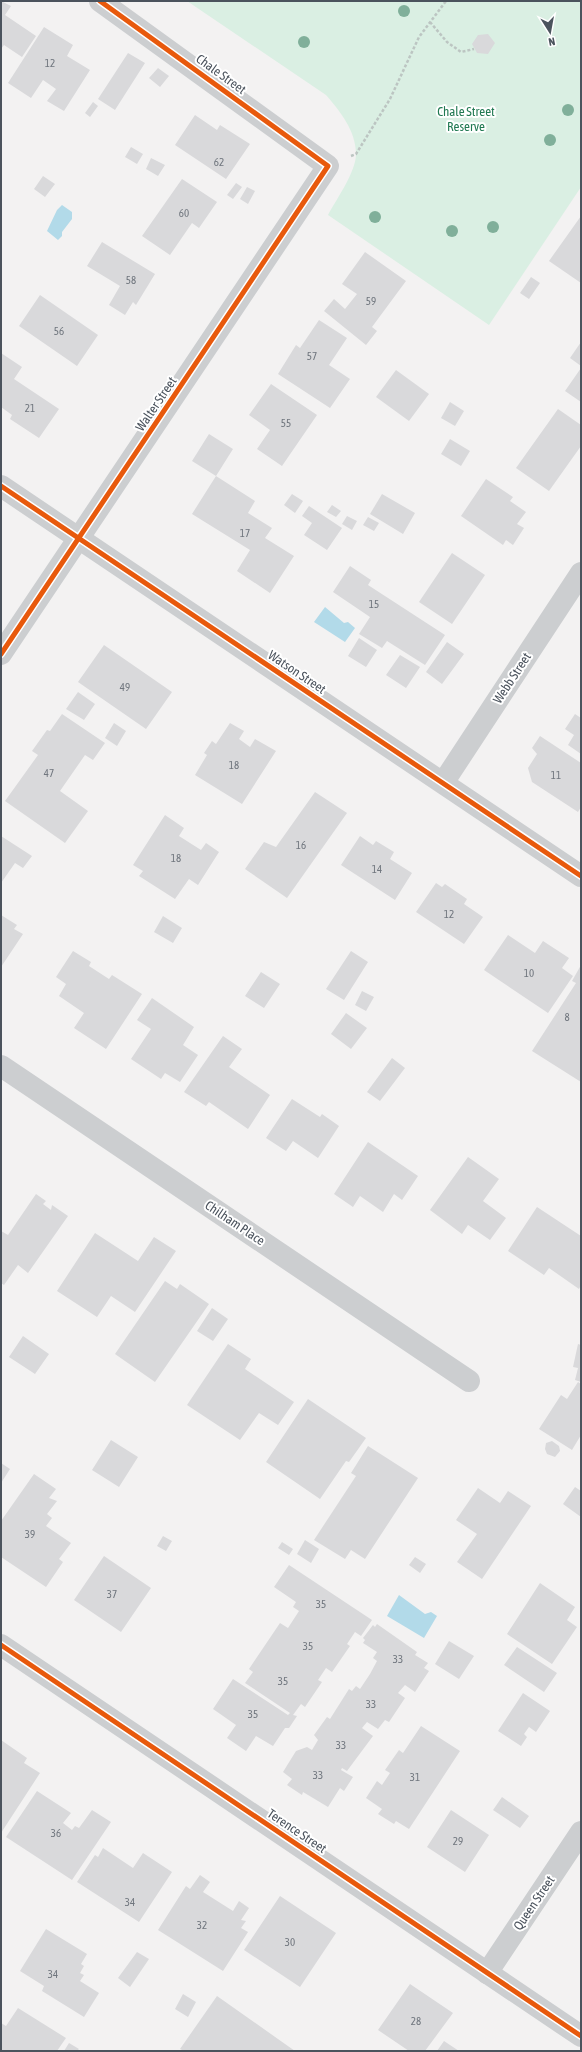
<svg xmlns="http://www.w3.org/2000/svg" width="582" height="2052" font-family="'Asap Condensed',sans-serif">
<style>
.green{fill:#daefe3}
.water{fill:#b2dae9}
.building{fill:#d9d9db}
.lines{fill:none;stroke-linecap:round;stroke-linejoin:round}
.path{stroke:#bcc5c2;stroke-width:2.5;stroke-dasharray:3 2;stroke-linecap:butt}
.minor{stroke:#ccced0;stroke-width:22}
.tertiary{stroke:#ccced0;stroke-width:22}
.cycleway-casing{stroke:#fff;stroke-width:8}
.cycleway{stroke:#e8590c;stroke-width:5}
.tree{fill:#80af9a}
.labels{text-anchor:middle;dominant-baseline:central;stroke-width:4;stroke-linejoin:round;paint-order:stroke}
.number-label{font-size:11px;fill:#70767e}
.street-label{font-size:13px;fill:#4b535d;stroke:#fff}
.park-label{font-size:13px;fill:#217952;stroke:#fff}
</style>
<rect width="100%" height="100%" fill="#f3f2f2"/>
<path class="green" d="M187 1H581V187L489 325 328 215C336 200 356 172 356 154 356 131 340 111 326 95Z"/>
<path class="water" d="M62 205 72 212V219L62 232V236L58 240 47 231 57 210Z
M325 607 344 623 348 622 355 628 345 642 314 622Z
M399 1595 425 1614 431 1612 437 1616 424 1638 387 1616Z"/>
<path class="building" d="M1 1 11 6 5 15 36 36 22 57 4 45 1 49Z
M44 27 73 45 67 56 90 70 64 111 47 101 56 89 43 80 31 98 8 83Z
M488 34 495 43 488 54 477 53 472 44 478 35Z
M128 53 145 63 115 110 98 99Z
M158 68 169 76 160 87 149 78Z
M93 102 98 106 90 117 85 113Z
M195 115 217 130 220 125 250 144 226 179 175 145Z
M131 147 143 154 137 164 125 157Z
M151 158 165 165 158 176 146 169Z
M43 176 55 184 45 197 34 189Z
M182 179 217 202 199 228 192 223 170 255 142 236Z
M236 183 242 187 233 199 227 195Z
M247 187 255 191 248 204 240 199Z
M581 216V283L549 261Z
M102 242 155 274 136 305 133 302 125 315 109 305 120 286 87 266Z
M365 252 406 281 372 327 377 331 366 345 324 311 334 299 345 309 357 294 342 284Z
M531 277 540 283 529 299 520 293Z
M40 295 98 335 77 366 19 326Z
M319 320 347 338 329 365 350 379 330 408 278 374 296 345 300 348Z
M581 342V366L570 358Z
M1 353 22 367 14 379 59 409 39 438 10 419 12 415 1 407Z
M581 368V402L565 391Z
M396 370 429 394 409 421 376 397Z
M271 384 317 415 282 466 257 449 270 430 249 415Z
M450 402 464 411 455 426 441 418Z
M558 409 581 425V446L549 491 516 468Z
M209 434 233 449 216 476 255 501 248 513 272 528 265 538 294 556 270 593 237 571 250 550 192 514 216 476 192 461Z
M450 439 470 451 461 466 441 454Z
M486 479 513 497 510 501 526 512 517 524 524 528 513 545 506 540 503 545 461 516Z
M292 494 303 501 295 513 284 505Z
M382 494 415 513 403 534 370 514Z
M332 505 341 511 336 517 327 512Z
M309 506 342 528 327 550 304 535 312 523 302 516Z
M347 516 357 521 352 530 342 524Z
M368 517 379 523 374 531 363 525Z
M452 553 485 575 452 624 419 602Z
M350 566 371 580 368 585 445 635 425 665 387 641 382 648 359 634 370 617 333 592Z
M359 638 377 650 366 667 348 656Z
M447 642 464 654 442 684 426 672Z
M104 645 172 692 146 729 78 682Z
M400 655 420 667 406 688 386 675Z
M78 692 95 704 84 720 66 709Z
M62 714 105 743 93 760 85 755 60 791 88 811 65 843 5 801 38 755 32 751 47 730 50 731Z
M575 714 581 718V754L568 745 574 735 565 729Z
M114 723 126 731 117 746 105 738Z
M230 723 244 731 239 739 250 747 255 739 276 751 242 804 195 775 207 755 204 753 212 741 216 744Z
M540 736 581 763V807L578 812 532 782 528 768 537 754 532 748Z
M315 792 347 813 287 898 245 869 264 842 276 847Z
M165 815 184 828 179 836 201 850 206 843 219 852 198 885 189 879 175 899 139 876 143 871 133 865Z
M1 836 32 856 23 868 15 863 1 883Z
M360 836 373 845 376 841 394 852 390 859 412 873 395 900 341 865Z
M436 883 442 887 445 884 467 899 464 904 483 917 464 944 416 912Z
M1 915 17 925 14 929 23 934 1 967Z
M163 916 182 928 173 943 154 932Z
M508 935 535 953 543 941 569 958 562 968 573 976 548 1013 484 970Z
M73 951 91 962 89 966 109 979 112 975 142 994 106 1049 74 1028 84 1013 59 996 66 984 56 977Z
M351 951 368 962 344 1000 326 989Z
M581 965V1082L532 1051 576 983 572 981Z
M261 972 280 984 264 1008 245 996Z
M362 991 374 997 366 1011 355 1005Z
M152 998 194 1027 183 1045 198 1055 180 1082 165 1073 161 1079 131 1059 151 1029 137 1020Z
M346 1013 367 1028 351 1049 331 1034Z
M223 1036 242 1049 229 1067 270 1095 248 1129 209 1102 206 1106 184 1092Z
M392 1058 405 1068 380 1101 367 1092Z
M292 1099 320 1117 322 1114 339 1126 318 1158 293 1141 286 1151 266 1138Z
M368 1142 418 1176 402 1200 394 1194 383 1212 360 1196 353 1207 334 1194Z
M468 1157 499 1179 483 1201 506 1218 490 1240 468 1225 462 1234 430 1210Z
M36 1194 46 1201 43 1204 51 1210 52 1205 68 1216 28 1273 18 1265 4 1285 1 1283V1231L8 1235Z
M537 1207 581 1236V1285L579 1289 549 1268 544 1275 508 1251Z
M95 1233 138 1261 154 1237 176 1251 135 1312 111 1296 97 1317 57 1291Z
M165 1281 177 1289 180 1284 209 1304 155 1382 115 1354Z
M212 1308 228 1319 213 1341 197 1331Z
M23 1336 49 1354 35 1374 9 1357Z
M228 1344 251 1359 245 1369 294 1402 278 1425 259 1413 240 1440 187 1405Z
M578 1344 581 1345V1382L575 1380 578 1368 573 1367Z
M578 1382 581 1384V1435L572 1450 539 1429 561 1395 567 1399Z
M308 1399 366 1438 349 1462 346 1461 320 1499 266 1462Z
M111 1440 138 1457 119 1487 92 1470Z
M552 1441 559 1446 560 1451 555 1457 547 1454 545 1449 546 1443Z
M368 1446 418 1478 365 1559 351 1550 345 1559 314 1540 356 1476 351 1473Z
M1 1463 10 1469 1 1483Z
M34 1474 56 1489 49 1498 57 1501 47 1514 52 1518 46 1526 71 1543 59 1559 63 1562 46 1587 1 1557V1521Z
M575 1487 581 1491V1517L563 1504Z
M478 1488 500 1503 508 1491 531 1506 482 1579 457 1562 477 1534 456 1520Z
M163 1536 172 1541 166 1551 157 1546Z
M305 1540 319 1549 311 1563 297 1554Z
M282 1542 293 1549 289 1555 278 1548Z
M104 1556 151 1588 121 1632 74 1600Z
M415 1557 426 1564 420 1573 409 1565Z
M289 1565 372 1620 361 1636 355 1632 347 1644 350 1646 332 1672 326 1668 318 1680 322 1682 305 1707 301 1704 293 1715 297 1716 289 1728H285L273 1746 256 1736 246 1751 227 1738 236 1725 213 1709 233 1679 288 1715 290 1713 245 1683 253 1672 249 1669 280 1623 288 1628 299 1611 293 1607 296 1602 274 1587Z
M540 1583 575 1607 567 1620 577 1627 552 1664 507 1634Z
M377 1624 417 1652 415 1655 428 1663 424 1668 429 1671 415 1692 405 1685 398 1693 405 1698 389 1722 385 1720 378 1729 367 1722 362 1728 373 1736 347 1771 342 1768 341 1770 353 1777 344 1791 340 1788 328 1807 303 1792 302 1795 287 1785 292 1779 283 1772 296 1751 307 1747 312 1750 318 1740 314 1735 327 1717 330 1719 349 1689 352 1691 356 1686 360 1689 370 1674 377 1661 373 1658 377 1652 363 1643 365 1640 363 1638 373 1625 375 1627Z
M449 1641 474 1656 459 1679 435 1664Z
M517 1647 557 1673 544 1692 504 1665Z
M523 1693 550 1711 536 1732 529 1727 524 1734 527 1737 521 1746 498 1731Z
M421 1726 460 1751 409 1829 396 1821 394 1824 378 1814 382 1809 366 1798 377 1781 382 1785 390 1773 385 1770 399 1750 403 1753Z
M1 1740 27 1758 24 1763 40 1773 1 1833Z
M37 1791 71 1813 63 1823 72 1830 75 1826 79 1828 92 1810 111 1822 72 1880 6 1837Z
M502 1797 529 1816 520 1828 493 1810Z
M451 1810 489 1835 465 1872 427 1847Z
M103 1848 133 1868 143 1853 172 1872 139 1922 77 1882 95 1855 98 1857Z
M200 1875 210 1882 203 1892 233 1911 239 1901 249 1908 241 1920 246 1921 241 1928 248 1932 223 1971 158 1930 186 1886 190 1889Z
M280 1896 336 1933 300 1987 244 1950Z
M46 1929 87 1954 81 1964 84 1966 80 1973 84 1975 80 1981 99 1993 84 2017 42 1991 44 1986 20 1971Z
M137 1952 149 1959 130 1987 118 1978Z
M410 1984 453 2013 425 2051H409L378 2030Z
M183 1994 196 2002 188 2017 175 2009Z
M217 1996 295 2051H184L180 2049Z
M18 2008 66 2038 57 2051H1V2023L6 2026Z
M444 2041 459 2051H437Z
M69 2043 79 2049 77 2051H64Z"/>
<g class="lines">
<path class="path" d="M430 22 447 42 461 52 474 49
M351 156 356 154 390 99 419 37 446 1"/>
<path class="minor" d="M1 486 581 876
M1 654 328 166 100 1
M443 783 581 573
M1 1066 469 1381
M487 1973 581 1832"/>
<path class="tertiary" d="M1 1645 581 2036"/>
<g class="cycleway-casing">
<path id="cycleway" d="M1 486 581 876
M1 654 328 166 100 1
M1 1645 581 2036"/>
</g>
<use href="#cycleway" class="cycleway"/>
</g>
<g class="tree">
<circle cx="404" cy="11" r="6"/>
<circle cx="304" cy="42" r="6"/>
<circle cx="568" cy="110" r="6"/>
<circle cx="550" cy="140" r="6"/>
<circle cx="375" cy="217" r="6"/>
<circle cx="493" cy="227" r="6"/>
<circle cx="452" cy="231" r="6"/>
</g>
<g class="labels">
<g class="number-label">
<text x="50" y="63">12</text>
<text x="219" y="162">62</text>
<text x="184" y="213">60</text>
<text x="131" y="280">58</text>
<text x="371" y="301">59</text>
<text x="59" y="331">56</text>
<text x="312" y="356">57</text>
<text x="30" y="408">21</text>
<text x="286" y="423">55</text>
<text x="245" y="533">17</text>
<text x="374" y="604">15</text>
<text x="125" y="687">49</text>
<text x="234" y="765">18</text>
<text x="49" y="773">47</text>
<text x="556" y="775">11</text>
<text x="301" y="845">16</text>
<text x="176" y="858">18</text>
<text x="377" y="869">14</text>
<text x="449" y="914">12</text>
<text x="529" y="973">10</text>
<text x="567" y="1017">8</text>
<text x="30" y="1534">39</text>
<text x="112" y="1594">37</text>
<text x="321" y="1604">35</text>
<text x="308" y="1646">35</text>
<text x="398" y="1659">33</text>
<text x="283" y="1681">35</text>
<text x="371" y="1704">33</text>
<text x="253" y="1714">35</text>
<text x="341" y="1745">33</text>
<text x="318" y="1775">33</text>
<text x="415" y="1777">31</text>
<text x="56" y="1833">36</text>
<text x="458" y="1841">29</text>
<text x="130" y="1902">34</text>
<text x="202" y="1925">32</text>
<text x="290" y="1942">30</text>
<text x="53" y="1974">34</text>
<text x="416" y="2021">28</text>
</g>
<g class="street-label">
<text transform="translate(221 74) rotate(36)">Chale Street</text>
<text transform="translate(156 404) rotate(-56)">Walter Street</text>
<text transform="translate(297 672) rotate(34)">Watson Street</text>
<text transform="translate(512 678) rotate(-57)">Webb Street</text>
<text transform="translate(235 1223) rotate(34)">Chilham Place</text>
<text transform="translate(297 1831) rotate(34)">Terence Street</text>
<text transform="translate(534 1903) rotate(-56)">Queen Street</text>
</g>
<g class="park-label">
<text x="466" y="111">Chale Street<tspan x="466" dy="15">Reserve</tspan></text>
</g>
</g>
<rect width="582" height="2052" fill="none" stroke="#4b535d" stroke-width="4"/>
<g transform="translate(550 32) rotate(169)" stroke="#ffffff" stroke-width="3" paint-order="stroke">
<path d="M0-3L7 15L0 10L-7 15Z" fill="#4b535d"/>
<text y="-6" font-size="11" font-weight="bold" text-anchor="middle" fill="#4b535d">N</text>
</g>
</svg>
